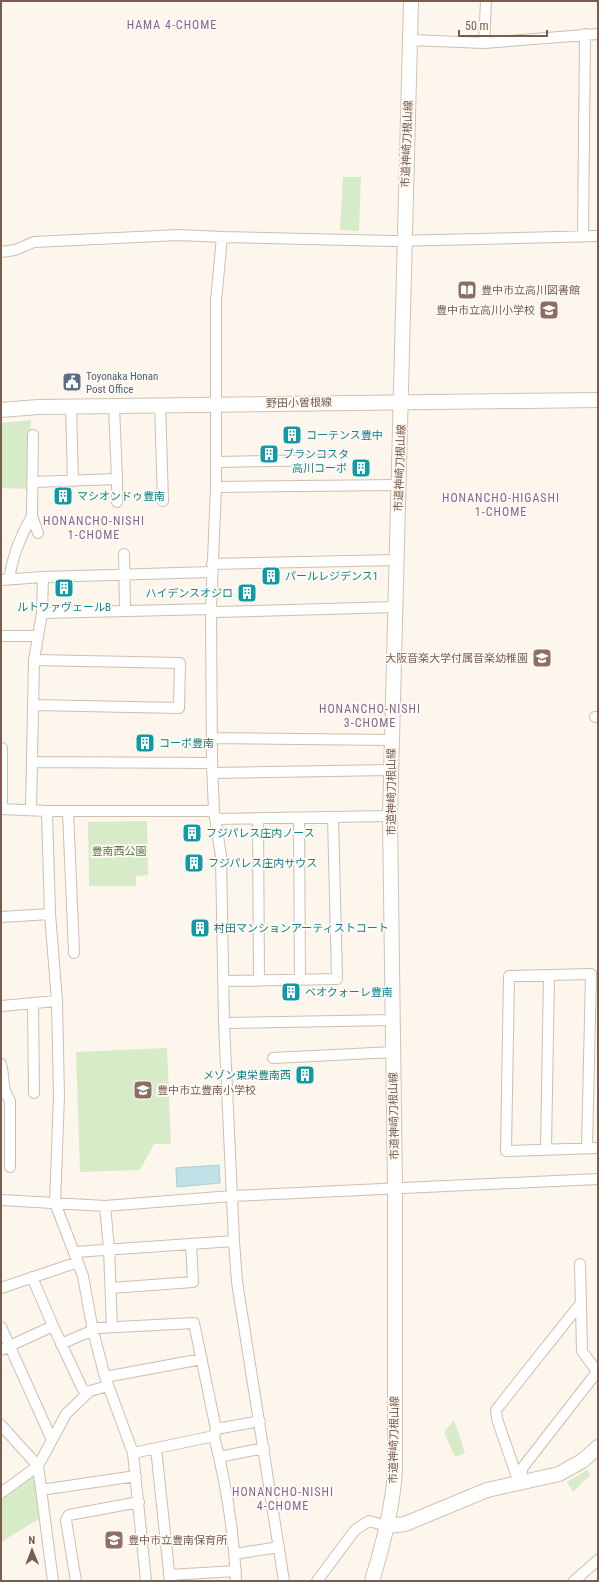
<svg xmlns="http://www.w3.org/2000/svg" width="599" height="1582" font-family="'Roboto Condensed','Noto Sans JP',sans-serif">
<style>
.green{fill:#d7ebc9}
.water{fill:#c0e1e7;stroke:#a6d1d8}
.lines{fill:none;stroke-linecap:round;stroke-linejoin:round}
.street-casing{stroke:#cfbeb0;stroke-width:12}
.secondary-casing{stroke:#d5c0b0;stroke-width:16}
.street{stroke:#fff;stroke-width:10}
.secondary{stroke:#fff;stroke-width:14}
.labels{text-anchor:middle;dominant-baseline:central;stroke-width:3.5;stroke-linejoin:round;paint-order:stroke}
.street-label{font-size:11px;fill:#785d4e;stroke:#fffaf3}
.education-label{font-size:11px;fill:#785e54;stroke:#fffaf3;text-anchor:start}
.service-label{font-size:11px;fill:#4e5e75;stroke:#fffaf3;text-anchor:start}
.culture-label{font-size:11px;fill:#0d838f;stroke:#fffaf3;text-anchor:start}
.park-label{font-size:11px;fill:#577e46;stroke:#fffaf3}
.neighbourhood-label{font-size:12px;letter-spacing:1px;fill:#846693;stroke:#fffaf3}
</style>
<rect width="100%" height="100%" fill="#fcf6ec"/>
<path class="green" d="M343 177H361L359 231 340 230Z
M31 420 29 489 1 488V423Z
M147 821 148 875 136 876V886H89L88 822Z
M167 1048 171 1144H154L140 1170 80 1172 76 1052Z
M454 1420 465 1453 455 1457 444 1432Z
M587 1470 590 1475 573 1492 567 1482Z
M32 1475C38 1488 42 1505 39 1519L1 1542V1498Z"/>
<path class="water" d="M219 1165 220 1183 177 1187 176 1168Z"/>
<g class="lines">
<g class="street-casing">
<path id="street" d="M410 40 484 43 598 34
M484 43 486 1
M222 237 216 301V487L211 609 212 763 214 811 221 856 224 1023 234 1241 237 1282 284 1581
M583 237 585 34
M1 252 15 250 34 242 179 235 222 237 393 241 598 236
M160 405 163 501
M71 406 73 481
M216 462 336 460
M117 479V502
M33 482 117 479 114 406
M216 487 399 485
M32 516 33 435
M124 554 125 611
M212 564 397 560
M9 579C12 558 21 535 32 516L38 533
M1 580 43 577 211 572
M42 613 211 609 216 612 395 607
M1 636H38
M33 705 179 708 180 663 34 660
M595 717H598
M212 738 391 740
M2 748V809
M32 762 212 763
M213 773 391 770
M1 809 47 811H214
M31 810 34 660 42 613 43 577
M47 811 50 914 57 1001 59 1096 55 1203 83 1276 93 1331 105 1377 133 1453 146 1581
M68 811 74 953
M258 818 259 981
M299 818 300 980
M215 819 390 816
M1 917 50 914
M223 981 337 979 333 817
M33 1003 34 1093
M1 1006 57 1001
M224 1023 394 1020
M273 1058 394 1052
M1 1064C5 1079 1 1087 10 1101V1167
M587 1148 591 974 509 976 506 1151 598 1148
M546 1149 549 975
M1 1200 105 1206 232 1196 598 1179
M105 1206 109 1249 112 1327
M75 1252 234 1241
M580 1264 582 1351 598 1373
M32 1277 53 1326 82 1388 87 1394
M1 1288 78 1262
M111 1288 193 1282 191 1244
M1 1327 52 1440
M61 1344 98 1328 194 1323 216 1429
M1 1350 53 1326
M105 1377 202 1359
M1 1425 38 1466 53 1581
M214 1436C226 1483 234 1533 236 1581
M156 1448 170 1581
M133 1453 214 1436 216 1429 260 1421
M219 1457 264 1448
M519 1483 497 1419 496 1410 581 1303
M519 1483 523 1467 597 1372
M41 1490 136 1476
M1 1493 38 1466 66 1414 90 1391 108 1386
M235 1554 279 1547
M169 1575 236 1571
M76 1581 66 1520 69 1515 139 1502
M317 1581 355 1530 369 1521 387 1526
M574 1581 598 1560"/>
</g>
<g class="secondary-casing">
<path id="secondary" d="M1 410 38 407 598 400
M387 1526 405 1524 487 1490 559 1474 582 1461 598 1447
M372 1581C383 1544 393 1507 395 1469V1188L390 816 411 1"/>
</g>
<use href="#street" class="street"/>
<use href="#secondary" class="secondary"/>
</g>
<defs>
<g id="library-square" transform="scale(1)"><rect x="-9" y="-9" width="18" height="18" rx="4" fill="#8d6e63" stroke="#fffaf3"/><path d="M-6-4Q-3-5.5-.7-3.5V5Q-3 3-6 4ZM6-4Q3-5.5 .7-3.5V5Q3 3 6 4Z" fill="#fff"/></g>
<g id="school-square" transform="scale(1)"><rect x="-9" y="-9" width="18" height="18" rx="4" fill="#8d6e63" stroke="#fffaf3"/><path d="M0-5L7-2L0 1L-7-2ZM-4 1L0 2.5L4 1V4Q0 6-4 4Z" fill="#fff"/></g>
<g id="civic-square" transform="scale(1)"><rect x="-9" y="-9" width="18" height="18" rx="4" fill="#5c6f8a" stroke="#fffaf3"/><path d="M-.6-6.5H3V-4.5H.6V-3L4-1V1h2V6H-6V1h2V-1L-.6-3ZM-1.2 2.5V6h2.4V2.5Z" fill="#fff"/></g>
<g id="building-square" transform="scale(1)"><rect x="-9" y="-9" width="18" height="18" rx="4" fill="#0f9aa8" stroke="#fffaf3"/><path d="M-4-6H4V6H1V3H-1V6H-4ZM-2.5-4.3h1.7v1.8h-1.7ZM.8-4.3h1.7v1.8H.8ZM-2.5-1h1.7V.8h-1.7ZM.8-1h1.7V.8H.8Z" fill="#fff"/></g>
</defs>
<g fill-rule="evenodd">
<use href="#library-square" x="467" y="290"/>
<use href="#school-square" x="549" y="310"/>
<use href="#civic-square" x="72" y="382"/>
<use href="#building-square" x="292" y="435"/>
<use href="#building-square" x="269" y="454"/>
<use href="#building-square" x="361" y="468"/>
<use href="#building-square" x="63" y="496"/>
<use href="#building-square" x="271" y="576"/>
<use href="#building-square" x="64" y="588"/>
<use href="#building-square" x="247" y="593"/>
<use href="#school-square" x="542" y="658"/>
<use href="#building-square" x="145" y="743"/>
<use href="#building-square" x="192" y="833"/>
<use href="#building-square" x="194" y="863"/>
<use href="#building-square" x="200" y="928"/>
<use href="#building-square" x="291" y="992"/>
<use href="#building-square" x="305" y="1075"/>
<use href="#school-square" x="143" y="1090"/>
<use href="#school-square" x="114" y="1540"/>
</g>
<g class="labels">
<g class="street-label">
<text transform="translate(407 144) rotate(-88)">市道神崎刀根山線</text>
<text transform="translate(299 403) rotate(-1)">野田小曽根線</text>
<text transform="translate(400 468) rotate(-88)">市道神崎刀根山線</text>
<text transform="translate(391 792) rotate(-90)">市道神崎刀根山線</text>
<text transform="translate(394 1116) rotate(-91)">市道神崎刀根山線</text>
<text transform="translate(394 1440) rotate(-89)">市道神崎刀根山線</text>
</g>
<g class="education-label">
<text x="481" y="290">豊中市立高川図書館</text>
<text x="535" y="310" text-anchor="end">豊中市立高川小学校</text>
<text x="528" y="658" text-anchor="end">大阪音楽大学付属音楽幼稚園</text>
<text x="157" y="1090">豊中市立豊南小学校</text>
<text x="128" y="1540">豊中市立豊南保育所</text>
</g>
<g class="service-label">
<text x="86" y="376">Toyonaka Honan<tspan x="86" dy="13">Post Office</tspan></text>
</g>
<g class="culture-label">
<text x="306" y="435">コーテンス豊中</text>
<text x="283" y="454">ブランコスタ</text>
<text x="347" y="468" text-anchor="end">高川コーポ</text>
<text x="77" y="496">マシオンドゥ豊南</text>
<text x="285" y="576">パールレジデンス1</text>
<text x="233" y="593" text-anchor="end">ハイデンスオジロ</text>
<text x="64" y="607" text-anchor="middle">ルトワァヴェールB</text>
<text x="159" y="743">コーポ豊南</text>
<text x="206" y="833">フジパレス庄内ノース</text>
<text x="208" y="863">フジパレス庄内サウス</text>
<text x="214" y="928">村田マンションアーティストコート</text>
<text x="305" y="992">ベオクォーレ豊南</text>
<text x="291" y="1075" text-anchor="end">メゾン東栄豊南西</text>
</g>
<g class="park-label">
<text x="119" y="851">豊南西公園</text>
</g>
<g class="neighbourhood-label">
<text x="172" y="25">HAMA 4-CHOME</text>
<text x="501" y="498">HONANCHO-HIGASHI<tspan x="501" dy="14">1-CHOME</tspan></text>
<text x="94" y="521">HONANCHO-NISHI<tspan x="94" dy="14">1-CHOME</tspan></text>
<text x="370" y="709">HONANCHO-NISHI<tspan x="370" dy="14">3-CHOME</tspan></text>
<text x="283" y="1492">HONANCHO-NISHI<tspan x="283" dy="14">4-CHOME</tspan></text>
</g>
</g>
<rect width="599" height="1582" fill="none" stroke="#785d4e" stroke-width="4"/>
<g transform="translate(32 1550) rotate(359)" stroke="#fffaf3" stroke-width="3" paint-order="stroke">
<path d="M0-3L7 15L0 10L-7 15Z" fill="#785d4e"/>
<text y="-6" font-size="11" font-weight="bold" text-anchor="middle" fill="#785d4e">N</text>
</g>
<path d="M459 30v6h88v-6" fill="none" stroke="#785d4e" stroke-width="2"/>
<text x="465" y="30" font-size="12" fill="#785d4e" stroke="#fffaf3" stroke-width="3" paint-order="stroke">50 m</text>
</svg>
